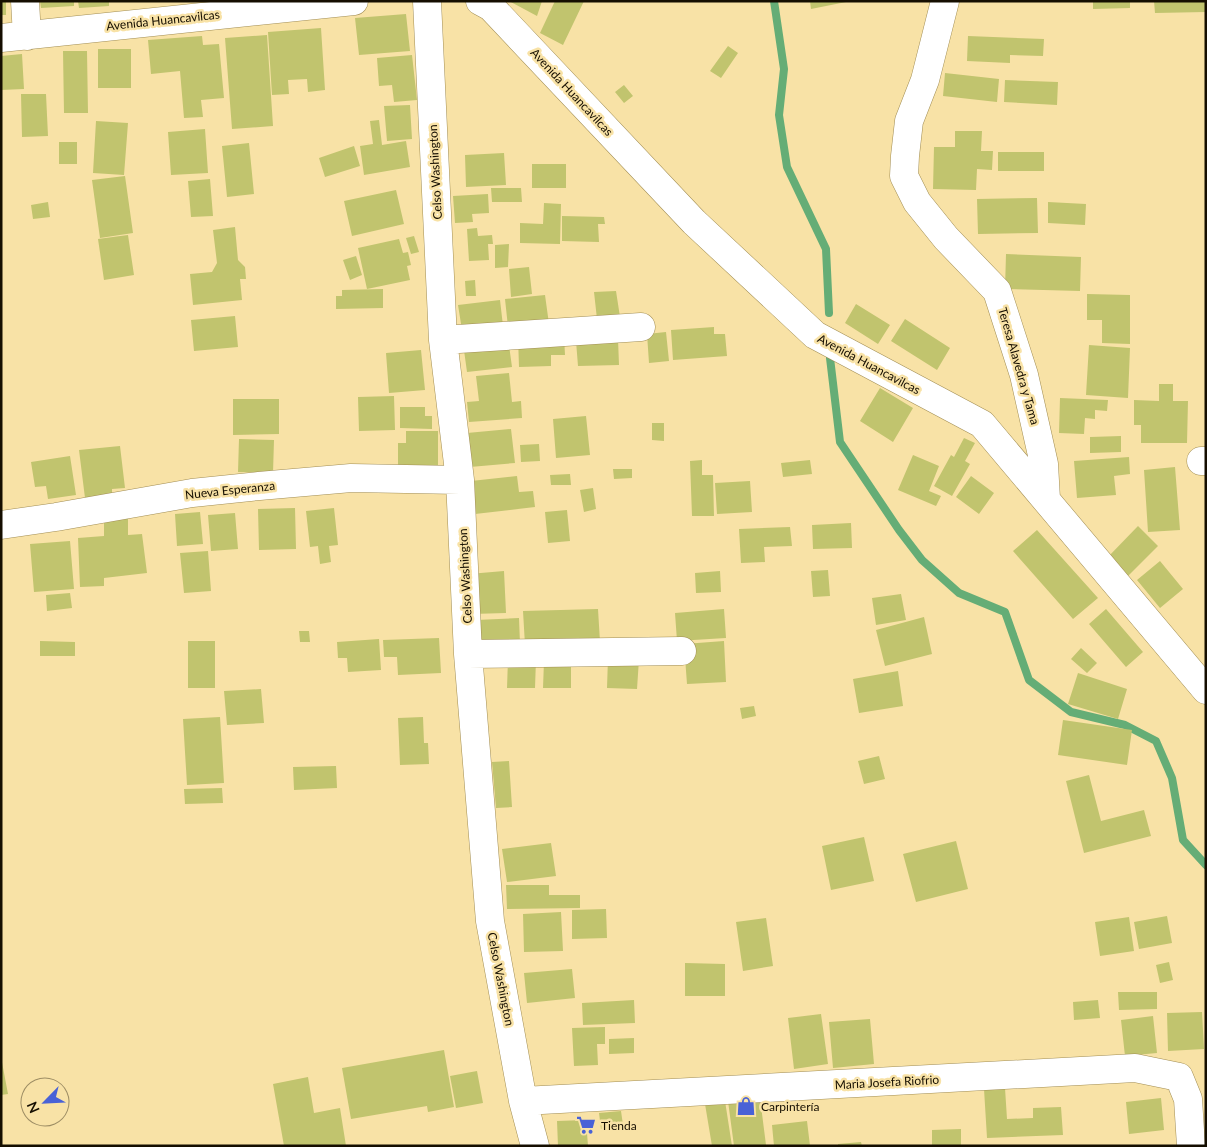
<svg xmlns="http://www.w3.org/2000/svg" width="1207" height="1147" font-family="Lato,sans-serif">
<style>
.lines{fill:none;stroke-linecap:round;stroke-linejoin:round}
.stream{stroke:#65ad76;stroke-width:8}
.building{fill:#c1c46e}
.minor-casing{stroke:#a28e54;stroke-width:29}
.minor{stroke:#fff;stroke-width:28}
.labels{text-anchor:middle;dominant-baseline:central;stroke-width:5;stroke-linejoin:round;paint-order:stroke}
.street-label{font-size:12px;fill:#150e00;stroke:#f8e2a6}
.poi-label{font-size:12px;fill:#150e00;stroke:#f8e2a6;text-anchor:start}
</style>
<rect width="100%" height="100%" fill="#f8e2a6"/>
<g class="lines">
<path class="stream" d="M774 1 784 69 779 115 787 167 826 249 829 313
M830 358 840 442 899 530 922 560 959 593 1005 612 1029 680 1071 712 1125 725 1156 741 1172 778 1183 840 1206 865"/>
</g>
<path class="building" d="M1 1H6V15H1Z
M40 1H74V6L41 8Z
M78 1H109V6L79 8Z
M509 1H542L537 16Z
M555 1H584L563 45 540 33Z
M810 1H846V2L811 9Z
M1093 1H1130V8L1093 9Z
M1154 1H1206V12L1155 13Z
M406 14 410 51 359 55 355 18Z
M321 28 325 90 308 92 307 79 288 80 289 94 272 95 268 32Z
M267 35 273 126 232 129 225 38Z
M202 36 203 45 219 44 224 98 201 100 203 117 184 118 180 71 151 74 148 40Z
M968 36 1044 39 1043 56 1010 55V63L967 61Z
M728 46 738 53 721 78 710 71Z
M98 49H131V88H98Z
M63 51H87L88 113H64Z
M22 54 24 89 1 90V56Z
M412 55 417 100 394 102 392 85 379 86 377 58Z
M945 73 999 79 997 102 943 96Z
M1005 80 1058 82 1057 105 1004 102Z
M624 85 633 96 624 103 615 92Z
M21 94H46L48 136 22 137Z
M410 105 412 139 387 141 384 106Z
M379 120 382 145 406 141 410 167 364 175 360 146 373 144 370 121Z
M96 121 128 123 124 175 93 173Z
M205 129 208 173 171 175 168 132Z
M955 131H982L981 151H993L992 170 977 169 976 190 933 189 934 147H955Z
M59 142H77V164H59Z
M249 143 254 194 227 197 222 146Z
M354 146 360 166 325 177 319 158Z
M998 152H1044V171H998Z
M504 153 506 185 466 187 465 155Z
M532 164H566V188H532Z
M125 176 133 233 100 238 92 180Z
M210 179 213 216 191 217 188 181Z
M491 188H521L522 202H492Z
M396 190 404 224 352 236 344 201Z
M488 194 489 213 472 214 473 222 455 223 453 196Z
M1037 198 1038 233 978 234 977 199Z
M48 202 50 217 33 219 31 205Z
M1048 202 1086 204 1085 225 1048 223Z
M544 203 561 204 560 244 520 243V223L543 224Z
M562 216 604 217 605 224H598L599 242 562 241Z
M235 227 238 260 245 267 246 279H240L242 300 193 305 190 274 212 272 217 263 213 230Z
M477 228 478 236 492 235 493 244H488L489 260 469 261 467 229Z
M128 235 134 275 104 280 98 239Z
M414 236 419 252 411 254 406 238Z
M399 239 403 253 408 252 411 265 407 266 410 280 367 289 358 248Z
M509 244 508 267 495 268V245Z
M1006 254 1081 257 1080 291 1005 289Z
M356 256 362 275 350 280 343 260Z
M529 267 532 294 511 297 509 269Z
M475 280 476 296H466L465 281Z
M383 289V308L336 309V296H342V290Z
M616 291 620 317 597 319 594 292Z
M1087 294 1130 295V344L1102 343V320H1087Z
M545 295 549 324 508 327 505 299Z
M500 300 503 326 462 330 458 305Z
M856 304 890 325 878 344 845 323Z
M235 316 238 347 194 351 191 320Z
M905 319 950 348 937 370 891 341Z
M714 327V334H725L727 356 673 360 671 330Z
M666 332 669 361 649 363 647 334Z
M564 336 565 355H551V366L519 367 518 337Z
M508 338 512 367 467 372 463 343Z
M618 339 619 365 578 366 576 341Z
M1089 345 1130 348 1128 398 1086 395Z
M421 350 425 390 389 393 386 353Z
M509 373 512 402 521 401 522 418 469 422 467 402 479 401 476 376Z
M1159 384H1173V401H1188L1187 443H1141V425H1134V400L1159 401Z
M880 388 913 408 893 442 860 421Z
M394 396 395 430 359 431 358 397Z
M1060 398 1108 400 1107 411 1095 410V419L1085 418 1084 434 1059 433Z
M233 399H279V434L233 435Z
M400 407H425V416H432V429L400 428Z
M586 416 590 455 556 458 553 419Z
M652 423H664V441L652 440Z
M511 429 515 463 470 467 467 433Z
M406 431H438V468L398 469V443H406Z
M1121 436V452L1090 453V437Z
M964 438 975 443 965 461 970 464 952 496 934 486 951 455 954 457Z
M239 439 274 440 273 473 238 472Z
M539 444 540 461 521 462 520 445Z
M120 446 125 488 112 489V495L85 498 79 450Z
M913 455 939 466 929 491 941 496 936 506 898 490Z
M70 456 76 495 48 499 46 486 35 487 31 462Z
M1129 457 1130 474 1114 476 1116 495 1077 498 1074 461Z
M702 460V475H713L714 516H692L690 461Z
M810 460 812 474 783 477 781 463Z
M1175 467 1180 530 1148 532 1144 470Z
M613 469H632V478L614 479Z
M570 474 571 485H551L550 475Z
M517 476 519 492 533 491 535 507 475 514 471 481Z
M971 476 994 493 979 514 956 497Z
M750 481 752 512 717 514 715 483Z
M593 488 596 509 584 512 580 490Z
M295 508 296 549 259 550 258 509Z
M334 508 338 545 329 546 331 562 320 564 318 546 310 547 306 511Z
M567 510 570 541 548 543 545 512Z
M200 512 203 544 177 546 175 514Z
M235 513 238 549 211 551 208 515Z
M104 519H128V535L142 534 147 573 104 578V586L80 587 78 538 104 536Z
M851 523 852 548 813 549 812 525Z
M1138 526 1158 546 1127 577 1107 558Z
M790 527 792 546 764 547 765 562 741 563 739 529Z
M1037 530 1098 598 1073 619 1013 551Z
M70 541 74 589 34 592 30 544Z
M208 551 211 591 184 593 180 553Z
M1160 561 1183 589 1160 608 1137 580Z
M828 570 830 596 813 597 811 571Z
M504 571 506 613 472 614 469 574Z
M720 571 721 592 696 593 695 573Z
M70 593 72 608 47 611 46 595Z
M901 594 906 620 876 625 872 598Z
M598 609 600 642 525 645 523 611Z
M724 609 726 638 677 641 675 613Z
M1106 609 1143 652 1126 667 1089 624Z
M924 617 932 654 885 666 876 630Z
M519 618 520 644 477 646 476 620Z
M299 631H309L310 642H300Z
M439 638 441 673 398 675 397 657H384L383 640Z
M379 639 381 670 348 672 347 658H338L337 642Z
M40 641 75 642V656H40Z
M188 641H215V688H188Z
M724 641 726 682 687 684 684 644Z
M1081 648 1097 663 1087 673 1071 659Z
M608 658 639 659 637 689 607 688Z
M508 659H536L535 688H507Z
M544 661H571V688H543Z
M898 671 903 706 859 713 853 679Z
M1078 673 1127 689 1118 719 1068 704Z
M261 689 264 723 227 725 224 691Z
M754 706 756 716 742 719 740 708Z
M220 717 224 783 187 785 183 719Z
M423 717 424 743H428L429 764 400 765 398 718Z
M1063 720 1132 730 1127 765 1058 755Z
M879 756 885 779 864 784 858 761Z
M509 761 512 807 496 808 492 762Z
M336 766 337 788 294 790 293 767Z
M1089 775 1101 821 1144 810 1151 836 1084 853 1066 781Z
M222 788 223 803 185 804 184 789Z
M864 837 874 881 831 890 822 846Z
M956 841 968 889 916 902 903 854Z
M551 843 556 876 507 882 502 849Z
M506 885H549V895H580V908L507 909Z
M606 909 607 938 572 939V910Z
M561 912 563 951 524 952 523 914Z
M1167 916 1172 943 1139 949 1134 922Z
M1129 917 1134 951 1100 956 1095 922Z
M766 918 773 966 743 971 736 922Z
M1169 962 1173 980 1160 983 1156 965Z
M685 963 725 964V996H685Z
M572 969 575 998 527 1003 524 973Z
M1118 992H1157V1009L1119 1010Z
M634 1000 635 1023 583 1025 582 1003Z
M1098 1000 1100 1018 1074 1020 1073 1002Z
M1202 1012 1204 1049 1168 1051 1167 1013Z
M821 1014 828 1064 794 1069 788 1018Z
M1153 1016 1157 1053 1125 1056 1121 1020Z
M870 1019 874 1064 833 1068 829 1022Z
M605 1027V1044H597L598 1065 574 1066 572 1028Z
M634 1038V1053L609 1054V1039Z
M444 1050 454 1107 428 1112 427 1106 351 1119 342 1068Z
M1 1057 8 1094 1 1095Z
M477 1071 483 1103 456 1108 450 1076Z
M308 1077 314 1113 340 1108 346 1146H284L273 1084Z
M1005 1088 1007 1119 1033 1118V1108L1061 1107 1063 1135 987 1138 984 1089Z
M760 1098 766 1145 734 1146 728 1101Z
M1161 1098 1164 1130 1129 1134 1126 1102Z
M725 1101 732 1146H712L705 1104Z
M621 1111 623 1125 601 1129 599 1113Z
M586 1120 588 1146H558L557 1121Z
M807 1121 810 1146H774L772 1125Z
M961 1129V1146H932V1130Z
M861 1142 862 1146H838V1144Z"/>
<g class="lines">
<g class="minor-casing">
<path id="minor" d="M25 1 27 36
M427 1 443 340 460 480 468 654 490 921 523 1101 535 1146
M480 1 491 7 694 222 815 335 982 424 1206 690
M945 1 925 80 909 121 905 156 904 176 917 202 946 238 997 291 1024 375 1044 464 1046 499
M1 38 354 1
M443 340 641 327
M1201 461H1206
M1 525 56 517 192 493 259 486 351 478 460 480
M468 654 682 651
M523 1101 1135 1068 1179 1077 1188 1099 1191 1146"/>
</g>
<use href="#minor" class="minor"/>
</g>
<defs>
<g id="shop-bare" transform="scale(1.5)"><path d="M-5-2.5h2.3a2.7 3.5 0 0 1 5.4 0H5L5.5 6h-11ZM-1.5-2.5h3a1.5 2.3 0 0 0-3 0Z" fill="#4962d6" stroke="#f8e2a6" stroke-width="2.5" paint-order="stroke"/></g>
<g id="supermarket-bare" transform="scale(1.5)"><path d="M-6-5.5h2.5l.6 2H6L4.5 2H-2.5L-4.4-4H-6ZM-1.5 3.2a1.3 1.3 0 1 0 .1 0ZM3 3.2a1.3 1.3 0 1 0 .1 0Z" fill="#4962d6" stroke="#f8e2a6" stroke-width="2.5" paint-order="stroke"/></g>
</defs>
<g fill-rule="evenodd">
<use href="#shop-bare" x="746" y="1106"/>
<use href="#supermarket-bare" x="586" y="1125"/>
</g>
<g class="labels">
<g class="street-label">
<text transform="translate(163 20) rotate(-6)">Avenida Huancavilcas</text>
<text transform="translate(572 92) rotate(47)">Avenida Huancavilcas</text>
<text transform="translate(435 172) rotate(-93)">Celso Washington</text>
<text transform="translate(869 364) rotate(28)">Avenida Huancavilcas</text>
<text transform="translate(1019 366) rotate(74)">Teresa Alavedra y Tama</text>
<text transform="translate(230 490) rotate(-6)">Nueva Esperanza</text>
<text transform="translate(465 576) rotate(-93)">Celso Washington</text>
<text transform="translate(501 979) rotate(79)">Celso Washington</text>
<text transform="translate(887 1082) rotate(-3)">Maria Josefa Riofrio</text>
</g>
<g class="poi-label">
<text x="761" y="1106">Carpintería</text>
<text x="601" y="1125">Tienda</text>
</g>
</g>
<rect width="1207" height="1147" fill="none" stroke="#150e00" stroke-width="5"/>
<g transform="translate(45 1102) rotate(246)"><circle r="24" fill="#f8e2a6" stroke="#9d8d64"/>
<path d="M0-4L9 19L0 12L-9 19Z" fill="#4962d6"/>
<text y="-8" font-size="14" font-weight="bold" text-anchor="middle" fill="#150e00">N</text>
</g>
</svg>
